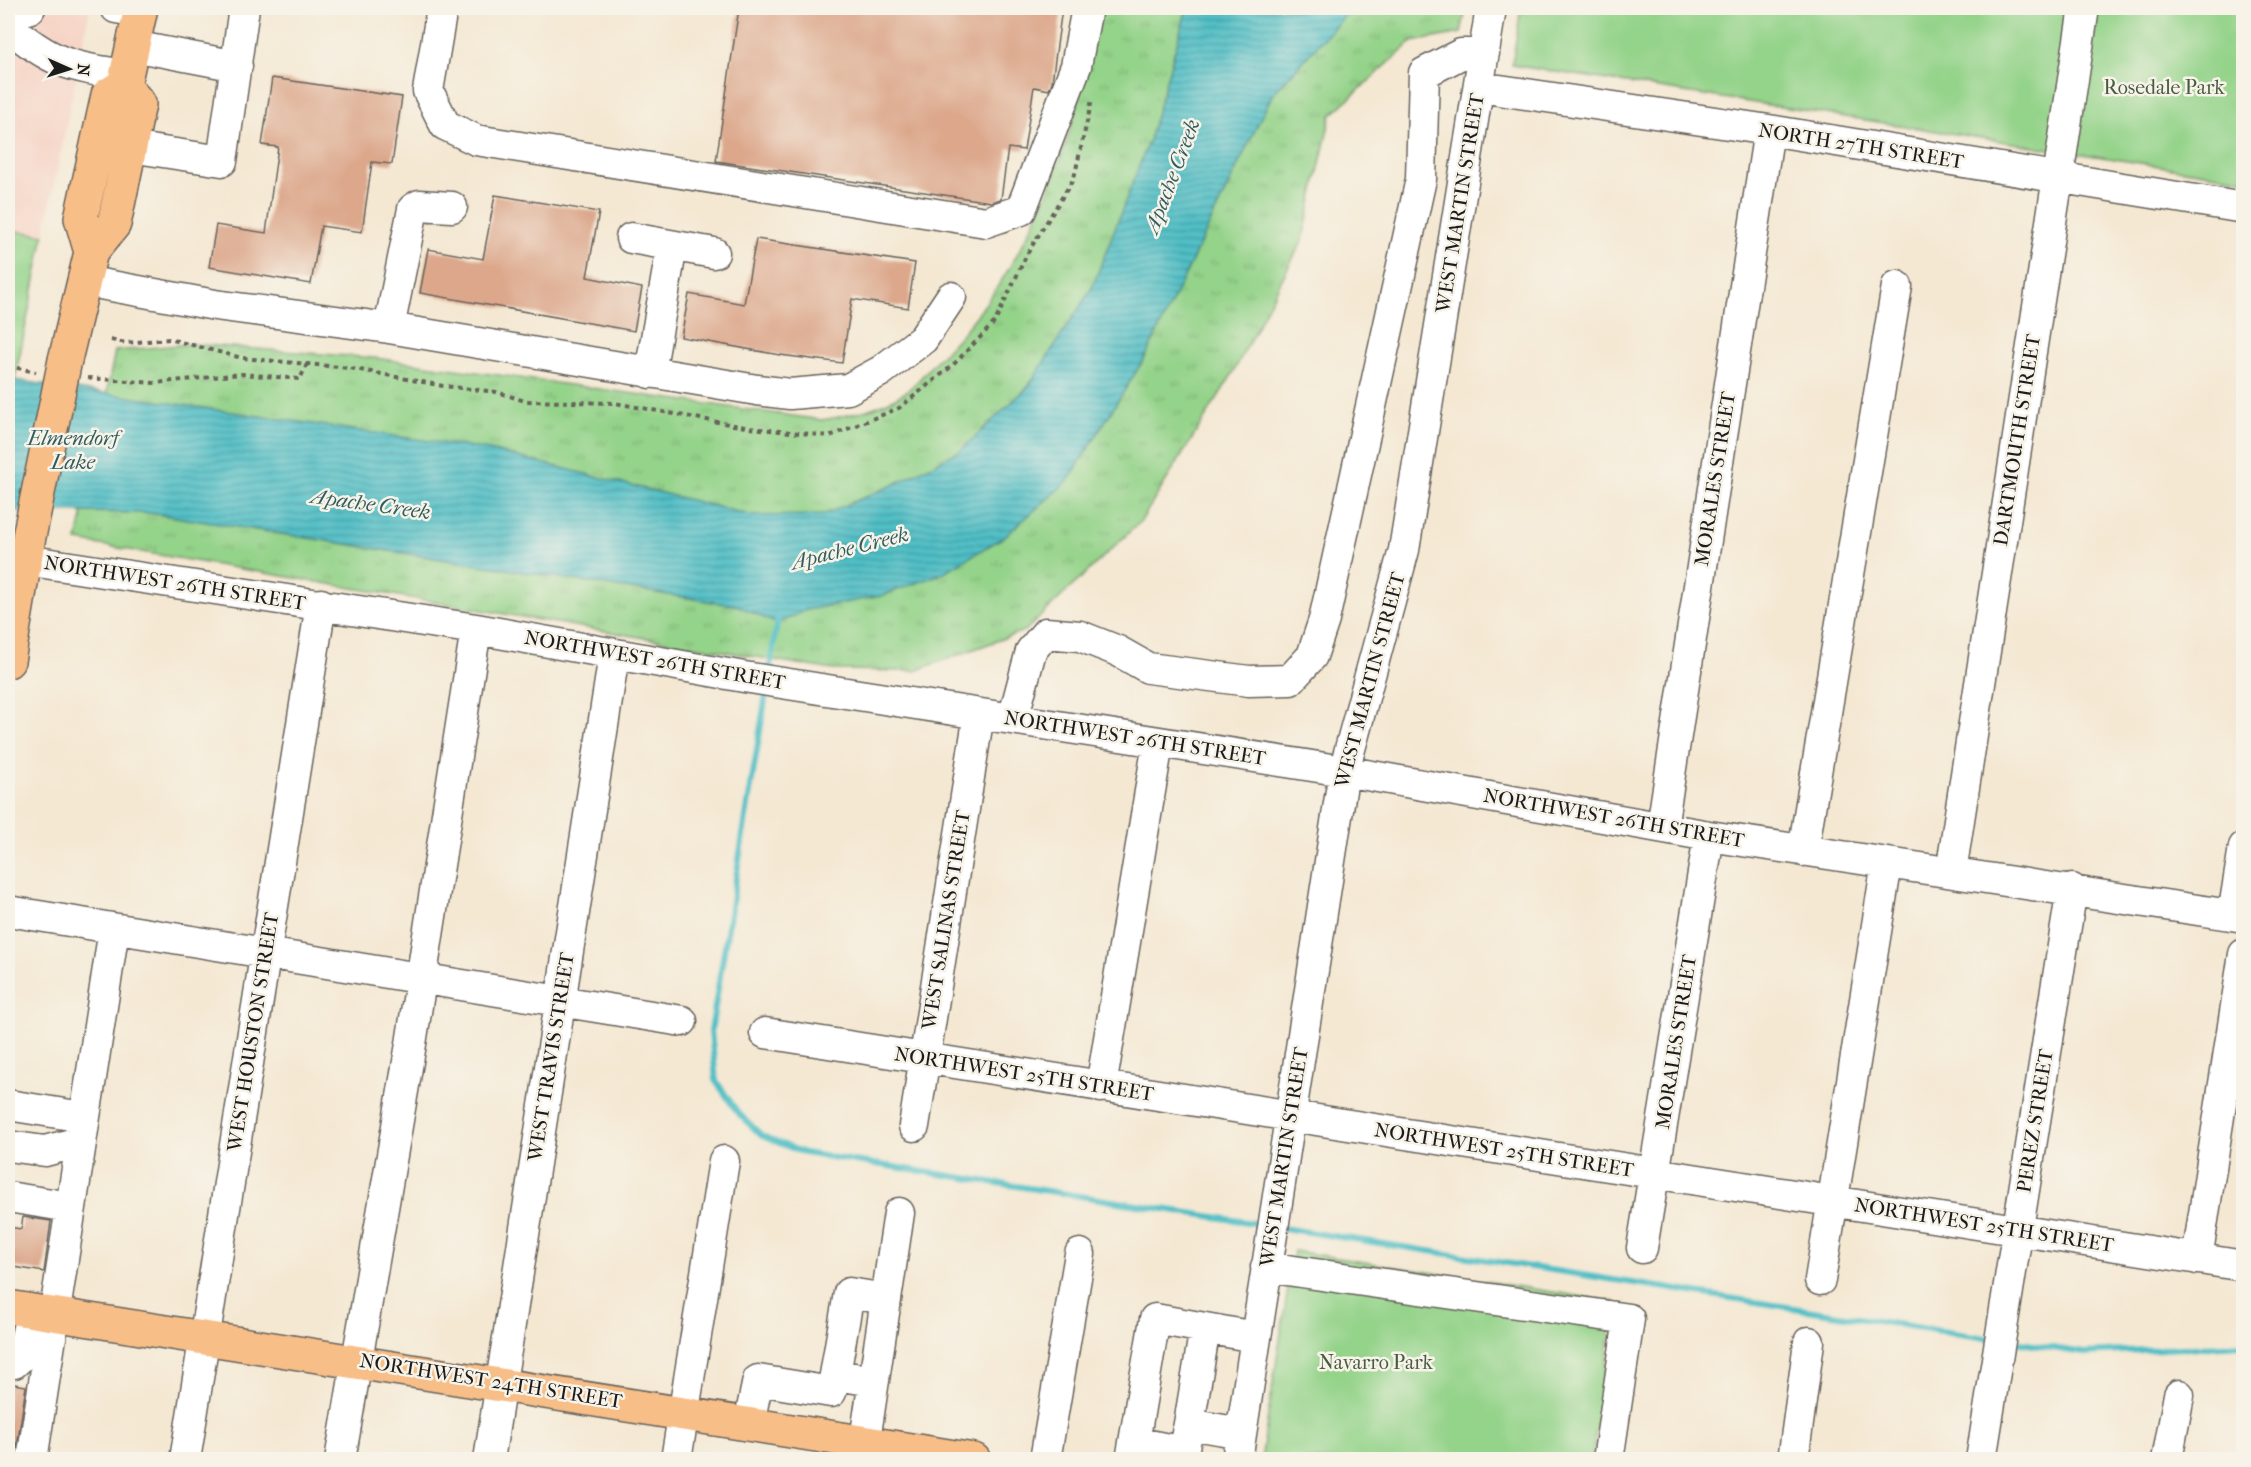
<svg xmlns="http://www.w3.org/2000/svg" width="2251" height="1467" font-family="'IM FELL French Canon',serif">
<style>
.built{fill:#f6d2c3}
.grass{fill:url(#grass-tufts);stroke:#587853;stroke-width:1.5}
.park{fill:#94d38a;stroke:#587853;stroke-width:1.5}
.water{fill:url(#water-rules);stroke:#366e71;stroke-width:1.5}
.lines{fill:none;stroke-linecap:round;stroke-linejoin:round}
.stream{stroke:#51bfc6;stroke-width:6}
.building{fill:#dca78b}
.minor-casing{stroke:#68635c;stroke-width:33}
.major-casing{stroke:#68635c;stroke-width:36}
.path{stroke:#68635c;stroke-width:4;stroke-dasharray:4.5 4.5;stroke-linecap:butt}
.minor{stroke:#fff;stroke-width:30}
.major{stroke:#f7be88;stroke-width:33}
.major-bridge-casing{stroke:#68635c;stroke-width:36;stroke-linecap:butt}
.major-bridge{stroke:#f7be88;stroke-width:33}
.labels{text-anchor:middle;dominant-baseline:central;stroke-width:5;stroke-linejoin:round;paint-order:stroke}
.park-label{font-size:20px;fill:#465c42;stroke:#f7f3e8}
.street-label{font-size:20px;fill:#1c1c1c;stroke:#f7f3e8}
.water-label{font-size:21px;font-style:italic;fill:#315d60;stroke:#f7f3e8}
</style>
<defs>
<pattern id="grass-tufts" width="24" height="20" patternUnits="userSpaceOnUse" patternTransform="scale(1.5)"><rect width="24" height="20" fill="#94d38a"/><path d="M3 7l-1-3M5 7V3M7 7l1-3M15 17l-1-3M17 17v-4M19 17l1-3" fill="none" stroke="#7fb576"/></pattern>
<pattern id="water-rules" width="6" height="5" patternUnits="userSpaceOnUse" patternTransform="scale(1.5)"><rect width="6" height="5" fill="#51bfc6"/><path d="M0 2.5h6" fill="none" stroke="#429aa0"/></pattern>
</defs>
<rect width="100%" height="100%" fill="#f7f3e8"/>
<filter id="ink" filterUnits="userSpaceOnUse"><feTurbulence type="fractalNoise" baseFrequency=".0167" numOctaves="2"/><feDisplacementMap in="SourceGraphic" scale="12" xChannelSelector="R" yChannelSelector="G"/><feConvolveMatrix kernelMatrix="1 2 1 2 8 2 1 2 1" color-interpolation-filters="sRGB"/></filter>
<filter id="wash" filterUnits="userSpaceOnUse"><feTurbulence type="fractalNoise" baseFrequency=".008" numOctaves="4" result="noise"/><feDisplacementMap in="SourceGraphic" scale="24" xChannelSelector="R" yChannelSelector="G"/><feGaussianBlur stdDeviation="1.35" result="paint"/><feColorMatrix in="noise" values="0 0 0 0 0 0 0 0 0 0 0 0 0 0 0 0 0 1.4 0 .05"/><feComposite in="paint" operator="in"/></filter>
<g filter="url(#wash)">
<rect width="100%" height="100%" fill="#f4e8d3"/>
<path class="built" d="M8 8H90L44 235 8 230Z"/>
<path class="grass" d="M1097 8H1466L1461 33 1412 42 1331 115 1303 239 1233 373 1141 521 1026 630 915 671 833 670 77 541 115 351 191 344 375 358 822 420C851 415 879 409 904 393 916 385 926 371 936 361 1030 270 1079 135 1097 8Z"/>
<path class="park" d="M1521 8H2243V179L1512 65Z
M8 230 44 235 8 413Z
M1294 1251 1615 1302 1592 1459 1261 1460Z"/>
<path class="water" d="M1187 8H1352L1272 95 1146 356 1068 481 1004 537 941 574 881 596 806 610 777 624 739 606 149 513 8 511V379L490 450 754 516 823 515 893 485 961 450 1028 387 1092 288 1149 140Z"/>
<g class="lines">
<path class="stream" d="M769 672 778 617
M767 688 711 1031 716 1081 738 1113 762 1136 804 1153 1266 1225
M1282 1228 1992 1339
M2008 1341 2084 1353 2244 1345"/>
</g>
<g id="blocks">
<path class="building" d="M739 8H1062L1052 82 1049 90 1034 87 1024 150 1008 148 1001 199 991 202 716 161Z
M272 78 402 97 392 164 372 162 362 232 321 226 311 284 209 267 216 225 266 233 278 147 262 145Z
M495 195 599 212 587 277 642 288 634 331 420 293 428 249 483 259Z
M756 239 915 263 908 308 852 299 842 363 780 355 681 337 689 294 744 304Z
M23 1217 51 1221 44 1272 8 1266V1227L21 1229Z
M8 1383 26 1386 15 1460H8Z"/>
</g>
</g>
<g filter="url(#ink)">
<use href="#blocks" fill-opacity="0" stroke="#68635c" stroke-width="1.5"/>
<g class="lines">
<g class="minor-casing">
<path id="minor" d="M116 8 140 12
M442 8 428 91 445 125 476 140 986 222 1021 210 1076 66 1087 8
M8 15 30 8
M8 26C51 63 70 67 126 75
M133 46 237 66
M1479 87 1769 130 2244 208
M130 147 222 161 244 8
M631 238 714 253
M84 281 215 305 389 328 757 390 790 394 848 389 881 371 923 339 951 297
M389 328 413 209 419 205 452 207
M650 373 672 246
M25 560 476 629 744 677 1344 771 1709 836 2244 917
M1013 719 1031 651 1046 633 1080 636 1118 651 1148 668 1249 681 1290 680 1312 656 1324 620 1421 179 1424 73 1461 54 1484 53
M1662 827 1769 130
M1803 851 1897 286
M1951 872 2084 8
M8 911 682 1021
M2233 915 2244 847
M765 1033 2244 1266
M1101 1087 1158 743
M8 1105 83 1117
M914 1126 979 714
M8 1146 45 1151 79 1142
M8 1197 70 1207
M1642 1248 1709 836
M2197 1259 2244 954
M1266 1267 1629 1319 1608 1460
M1820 1280 1887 863
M8 1363H14L22 1356 32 1310
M874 1381 835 1375 849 1293 886 1299
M749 1423 758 1380 831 1392 835 1375
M1189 1424 1205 1328
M1134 1442 1183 1452 1189 1424 1241 1433
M32 1460 114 929
M185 1460 321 604
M340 1460 411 1044 476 629
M489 1460 614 655
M676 1460 724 1161
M862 1460 899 1213
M1045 1460 1080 1254
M1131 1460 1155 1319 1255 1337
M1237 1460 1344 771 1404 550 1491 8
M1793 1460 1809 1342
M1981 1460 2072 889
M2167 1460 2179 1395"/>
</g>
<g class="major-casing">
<path id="major" d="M91 252 81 218 108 95 124 85 141 8
M65 360 91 252 114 224 139 104 124 85
M8 661 28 542
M8 1307 974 1460"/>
</g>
<path class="path" d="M111 340 126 343 169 339 242 358 350 368 443 386 497 392 525 401 615 403 750 428 830 436 899 408 952 366 995 322 1027 254 1074 178 1092 100
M8 366 36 372
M88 378 154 383 242 374 300 379 307 364"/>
<use href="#minor" class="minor"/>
<use href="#major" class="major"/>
<g class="major-bridge-casing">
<path id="major-bridge" d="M28 542 65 360"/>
</g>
<use href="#major-bridge" class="major-bridge"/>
</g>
</g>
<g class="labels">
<g class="park-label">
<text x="2164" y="87">Rosedale Park</text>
<text x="1376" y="1362">Navarro Park</text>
</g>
<g class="street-label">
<text transform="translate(1861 146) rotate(9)">NORTH 27TH STREET</text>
<text transform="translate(1460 203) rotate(-81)">WEST MARTIN STREET</text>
<text transform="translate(2017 440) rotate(-81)">DARTMOUTH STREET</text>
<text transform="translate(1715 479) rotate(-81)">MORALES STREET</text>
<text transform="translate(175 583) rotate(9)">NORTHWEST 26TH STREET</text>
<text transform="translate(655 660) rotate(10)">NORTHWEST 26TH STREET</text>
<text transform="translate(1370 680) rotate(-75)">WEST MARTIN STREET</text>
<text transform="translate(1135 738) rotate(9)">NORTHWEST 26TH STREET</text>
<text transform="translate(1614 818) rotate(10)">NORTHWEST 26TH STREET</text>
<text transform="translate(946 920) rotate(-81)">WEST SALINAS STREET</text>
<text transform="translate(253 1032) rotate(-81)">WEST HOUSTON STREET</text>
<text transform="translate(1676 1042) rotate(-81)">MORALES STREET</text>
<text transform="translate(551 1057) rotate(-81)">WEST TRAVIS STREET</text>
<text transform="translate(1024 1074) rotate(9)">NORTHWEST 25TH STREET</text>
<text transform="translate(2035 1121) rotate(-81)">PEREZ STREET</text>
<text transform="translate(1504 1150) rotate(9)">NORTHWEST 25TH STREET</text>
<text transform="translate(1284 1157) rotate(-81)">WEST MARTIN STREET</text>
<text transform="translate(1984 1225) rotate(9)">NORTHWEST 25TH STREET</text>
<text transform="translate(491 1381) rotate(9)">NORTHWEST 24TH STREET</text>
</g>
<g class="water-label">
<text transform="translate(1172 176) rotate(-69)">Apache Creek</text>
<text x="73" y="438">Elmendorf<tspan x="73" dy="24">Lake</tspan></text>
<text transform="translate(371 504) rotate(8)">Apache Creek</text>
<text transform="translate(850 548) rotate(-14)">Apache Creek</text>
</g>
</g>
<rect width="2251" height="1467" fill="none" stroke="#f7f3e8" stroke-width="30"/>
<g transform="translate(69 69) rotate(93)" stroke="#f7f3e8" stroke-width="4.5" paint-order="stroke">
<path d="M0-4.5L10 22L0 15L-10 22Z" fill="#1c1c1c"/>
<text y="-9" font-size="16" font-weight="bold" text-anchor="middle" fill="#1c1c1c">N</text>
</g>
</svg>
